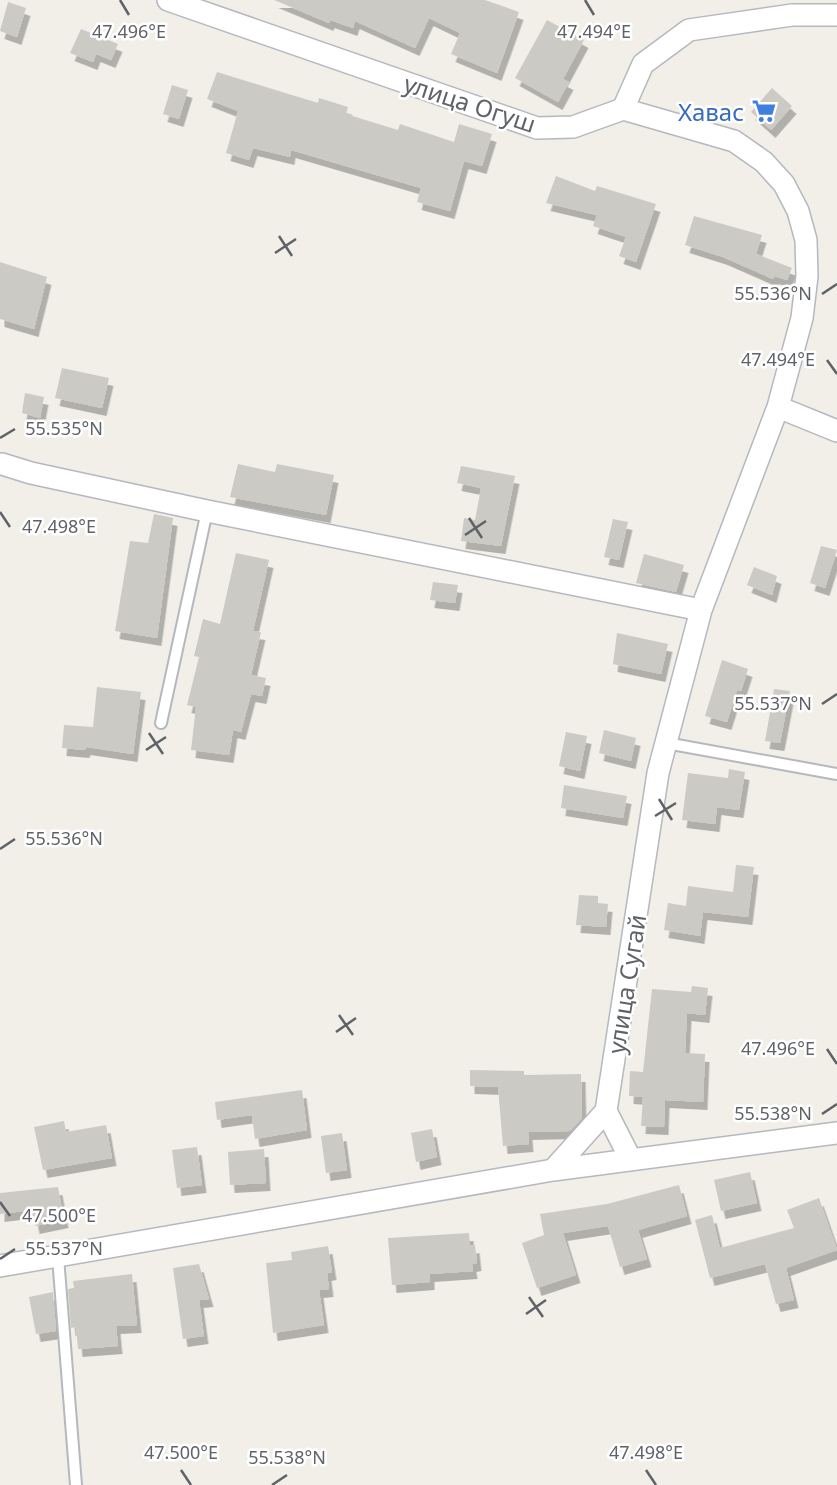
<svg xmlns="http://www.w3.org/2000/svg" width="837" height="1485" font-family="'Noto Sans',sans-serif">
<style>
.building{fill:#cccac5;filter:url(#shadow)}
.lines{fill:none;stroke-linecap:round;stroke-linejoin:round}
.service-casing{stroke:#b5b8bc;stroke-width:14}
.minor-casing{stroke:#b5b8bc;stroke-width:24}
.service{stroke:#fff;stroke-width:10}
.minor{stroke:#fff;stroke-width:21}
.ticks{fill:none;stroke:#5f6368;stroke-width:2.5}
.labels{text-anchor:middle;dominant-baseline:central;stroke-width:5;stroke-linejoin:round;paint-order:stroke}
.street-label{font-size:24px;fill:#5f6368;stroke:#fff}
.shop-label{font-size:24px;fill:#366cbe;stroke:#fff;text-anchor:end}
.ticks-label{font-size:18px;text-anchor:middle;fill:#5f6368;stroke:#fff;stroke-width:5;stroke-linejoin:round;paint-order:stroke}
</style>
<defs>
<filter id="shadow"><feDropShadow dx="4.5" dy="8" stdDeviation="0" flood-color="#0004"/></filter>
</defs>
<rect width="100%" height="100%" fill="#f1efe8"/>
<path class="building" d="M274 0H485L519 12 497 73 451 54 460 33 429 18 415 48 355 21 353 28 330 20 329 23Z
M8 2 26 8 17 37 0 31Z
M547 20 584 40 563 79 569 82 558 102 515 78Z
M81 29 118 44 111 60 96 54 93 62 70 53Z
M217 72 318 103 319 98 348 107 346 114 398 130 400 124 454 142 459 124 492 134 482 166 464 161 450 211 417 202 421 188 291 150 290 157 253 148 249 160 226 153 238 111 207 99Z
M172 85 188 90 179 119 163 114Z
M772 88 792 106 771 130 751 112Z
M556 176 595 191 597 186 656 204 636 262 619 256 626 237 593 226 597 215 546 203Z
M694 216 762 235 756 254 792 268 787 280 774 276 773 279 723 257 685 245Z
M0 262 47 277 34 329 0 319Z
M62 368 109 378 102 408 55 398Z
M25 393 44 397 40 418 22 413Z
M238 464 275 472 277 464 334 475 326 515 230 497Z
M461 466 515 476 501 546 461 541 464 518 475 520 481 488 457 483Z
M154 514 173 518 157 638 115 631 130 541 148 543Z
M613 519 628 522 619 560 604 557Z
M821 546 837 550 825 588 810 583Z
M236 553 269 560 253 631 261 632 251 675 266 678 262 696 251 694 241 732 233 730 229 755 191 750 196 707 187 705 199 657 194 656 203 619 220 624Z
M644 554 684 565 676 592 636 583Z
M754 567 777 576 772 595 747 585Z
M433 582 458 585 455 603 430 600Z
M617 633 668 644 661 674 613 664Z
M722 660 748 669 741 691 737 690 727 722 705 716Z
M97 687 141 692 133 754 86 747 85 750 62 748 64 725 93 727Z
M774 689 790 691 780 743 765 741Z
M604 730 636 738 631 761 599 753Z
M566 732 587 736 580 771 559 766Z
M729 769 745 772 739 810 717 807 715 824 682 820 688 773 728 778Z
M564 785 627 796 623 818 561 808Z
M736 865 754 867 748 917 703 912 700 936 664 930 668 903 686 906 688 886 733 892Z
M579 895 598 896V903L608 904 606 927 576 925Z
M692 986 708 988 705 1015 687 1013 685 1053 705 1054 703 1102 665 1100 664 1127 641 1126 643 1097 629 1096 630 1071 643 1072 652 989 691 992Z
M470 1070 524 1071V1075L581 1074 582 1118 570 1131 528 1132 529 1144 503 1146 498 1087 470 1086Z
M302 1090 307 1130 255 1139 252 1115 217 1120 215 1102Z
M64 1121 66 1132 106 1125 112 1158 43 1170 34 1127Z
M432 1129 437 1157 416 1162 411 1133Z
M342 1133 347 1170 326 1173 321 1136Z
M197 1147 202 1185 177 1188 172 1150Z
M264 1149 266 1183 230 1185 228 1152Z
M750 1172 757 1203 721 1211 714 1180Z
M679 1185 687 1216 638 1230 647 1259 620 1267 608 1226 563 1233 576 1275 537 1288 522 1243 544 1235 540 1214 607 1204Z
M58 1187 64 1220 35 1226 32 1210 0 1214V1193Z
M819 1198 837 1250 786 1268 794 1300 776 1304 765 1264 710 1278 695 1220 712 1215 720 1248 794 1228 787 1210Z
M469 1233 470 1246 475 1245 477 1263 472 1264 473 1271 430 1274V1282L392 1285 388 1238Z
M328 1246 332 1272 327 1273 329 1289 319 1290 324 1325 273 1333 266 1263 292 1260 291 1252Z
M199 1264 209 1299 199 1300 204 1336 183 1339 173 1268Z
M132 1274 137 1325 116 1326 118 1346 78 1349 76 1327 71 1328 68 1289 74 1288 73 1281Z
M53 1292 56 1331 36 1334 29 1297Z"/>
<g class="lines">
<g class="service-casing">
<path id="service" d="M161 723 207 511
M666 743 837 774
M58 1257 76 1485"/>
</g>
<g class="minor-casing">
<path id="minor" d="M168 0 537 128 573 127 623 109 734 141 764 162 784 184 798 211 806 240 807 276 802 318 778 407 701 610 658 773 606 1111 553 1170
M623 109 643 64 689 30 792 15H837
M778 407 837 431
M2 464 31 473 207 511 701 610
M606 1111 631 1160
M0 1266 553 1170 837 1133"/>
</g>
<use href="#service" class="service"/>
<use href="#minor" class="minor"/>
</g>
<path class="ticks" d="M120 0 129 15M585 0 594 15M279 236 292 256M275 253 296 239M822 294 837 284M827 360 837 374M0 438 15 429M0 512 10 527M469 518 482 538M465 535 486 521M822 704 837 694M149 733 163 754M146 750 166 737M659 799 672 820M655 816 676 803M0 849 15 839M339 1015 353 1035M336 1032 356 1018M827 1049 837 1064M822 1114 837 1104M0 1202 10 1216M0 1259 15 1249M529 1297 543 1317M526 1314 546 1300M181 1470 191 1485M646 1470 656 1485M272 1485 287 1475"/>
<defs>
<g id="supermarket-bare" transform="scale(1.89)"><path d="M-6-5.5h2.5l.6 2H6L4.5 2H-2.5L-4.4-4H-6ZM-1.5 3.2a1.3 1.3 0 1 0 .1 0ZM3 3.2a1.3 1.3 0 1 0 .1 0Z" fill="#3f7fe0" stroke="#fff" stroke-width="2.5" paint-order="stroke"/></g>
</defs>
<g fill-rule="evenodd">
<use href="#supermarket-bare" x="764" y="111"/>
</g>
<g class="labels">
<g class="street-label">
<text transform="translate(470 103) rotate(18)">улица Огуш</text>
<text transform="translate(626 984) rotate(-81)">улица Сугай</text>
</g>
<g class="shop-label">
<text x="744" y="111">Хавас</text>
</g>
</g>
<g class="ticks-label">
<text x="129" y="38">47.496°E</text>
<text x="594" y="38">47.494°E</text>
<text x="773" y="300">55.536°N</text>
<text x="778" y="366">47.494°E</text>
<text x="64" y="435">55.535°N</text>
<text x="59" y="533">47.498°E</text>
<text x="773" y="710">55.537°N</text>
<text x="64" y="845">55.536°N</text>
<text x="778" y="1055">47.496°E</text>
<text x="773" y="1120">55.538°N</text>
<text x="59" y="1222">47.500°E</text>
<text x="64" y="1255">55.537°N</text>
<text x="181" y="1459">47.500°E</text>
<text x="646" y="1459">47.498°E</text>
<text x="287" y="1464">55.538°N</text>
</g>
</svg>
